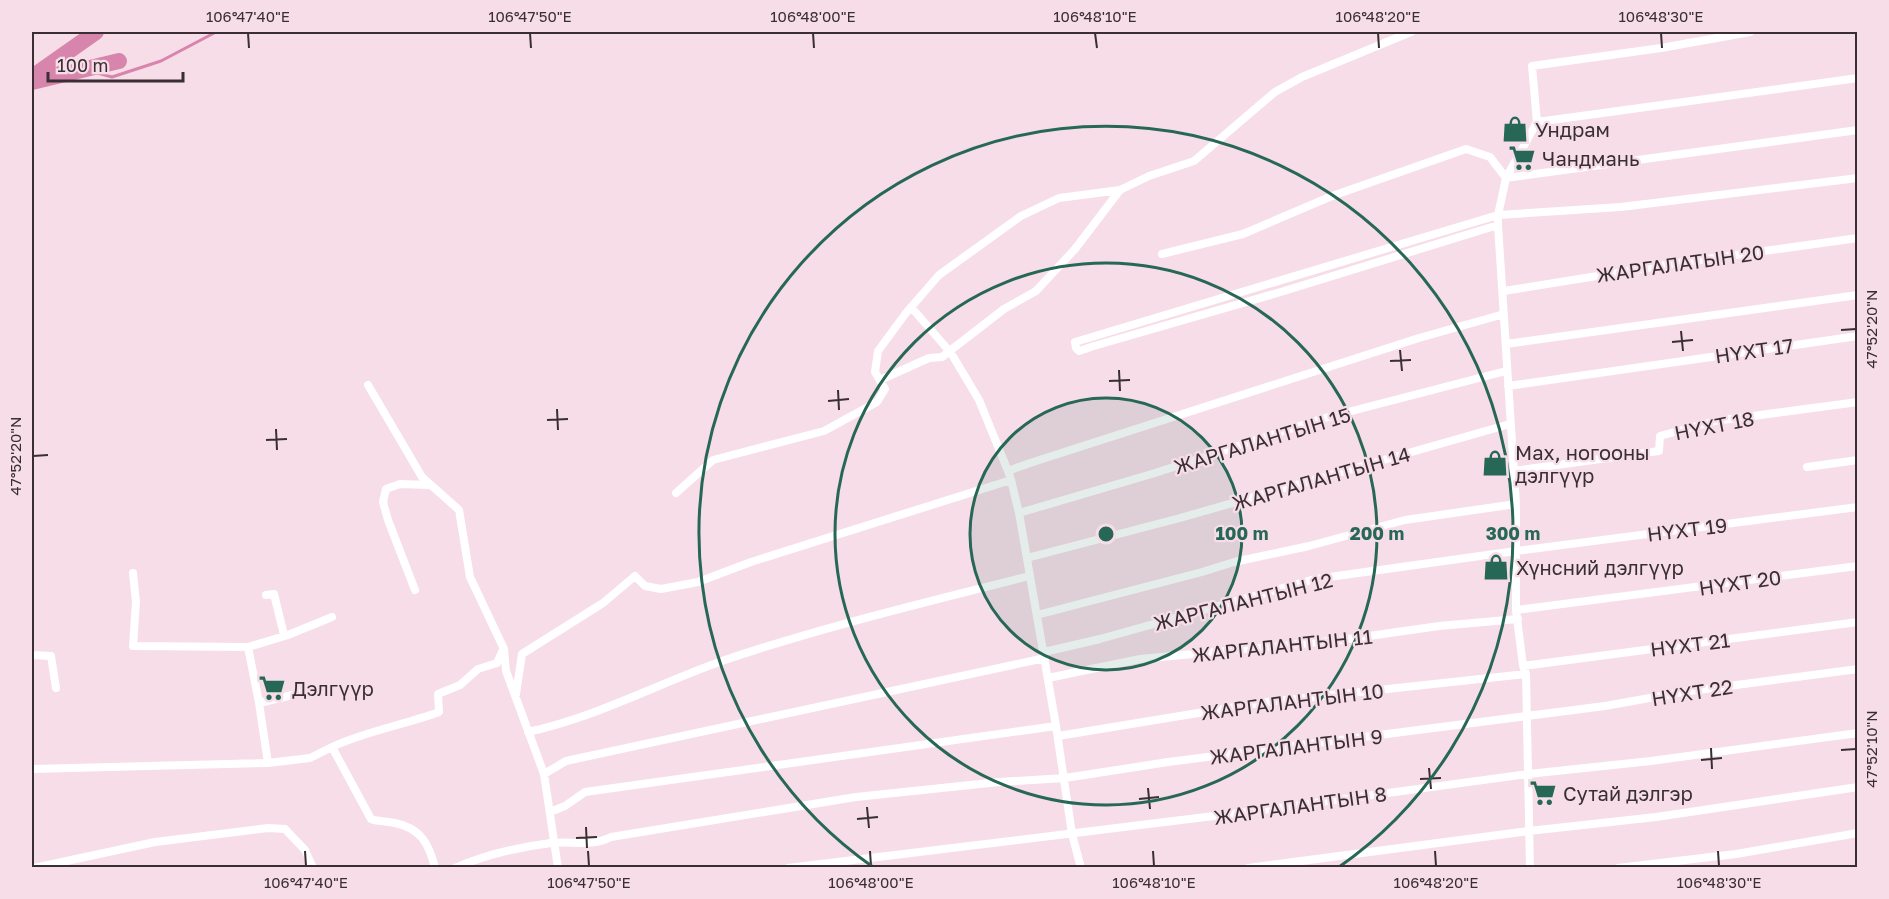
<svg xmlns="http://www.w3.org/2000/svg" width="1889" height="899" font-family="'Golos Text',sans-serif">
<style>
.lines{fill:none;stroke-linecap:round;stroke-linejoin:round}
.stream{stroke:#d885ad;stroke-width:3}
.river{stroke:#d885ad;stroke-width:16}
.street{stroke:#fff;stroke-width:8}
.ticks{fill:none;stroke:#392f33;stroke-width:2}
.ring{fill:none;stroke:#276756;stroke-width:3}
.labels{text-anchor:middle;dominant-baseline:central;stroke-width:4.5;stroke-linejoin:round;paint-order:stroke}
.poi-label{font-size:20px;fill:#392f33;stroke:#f6dde7;text-anchor:start}
.street-label{font-size:20px;fill:#392f33;stroke:#f6dde7}
.centre{fill:#276756;stroke:#f6dde7;stroke-width:3}
.ring-label{font-size:18px;text-anchor:middle;font-weight:bold;fill:#276756;stroke:#f6dde7;stroke-width:4.5;stroke-linejoin:round;paint-order:stroke}
.neatline{fill:none;stroke:#392f33;stroke-width:2}
.ticks-label{font-size:15px;text-anchor:middle;fill:#392f33}
</style>
<rect width="100%" height="100%" fill="#f6dde7"/>
<g class="lines">
<path class="stream" d="M83 69 112 77 161 61 216 32"/>
<path class="river" d="M32 77 96 32
M32 82 119 61"/>
<path class="street" d="M1537 122 1858 78
M1498 225 1284 291 1094 346 1079 351 1076 348 1075 342 1498 215 1621 207 1858 178
M1162 254 1243 234 1332 196 1466 149 1490 157 1506 178 1537 122 1532 66 1661 48 1750 32
M1504 291 1678 263 1858 238
M911 307 951 353 979 400 1008 471
M1506 344 1858 295
M880 380 929 358 942 357 1004 309 1036 291 1075 249 1120 190 1149 176 1194 161 1275 92 1302 77 1411 32
M368 385 422 477 459 510 470 577 504 649 506 671 544 774 558 868
M1508 386 1858 336
M1807 467 1858 460
M1513 471 1659 451 1660 436 1715 421 1858 402
M1011 480 1019 513 1056 726 1072 834 1081 868
M676 493 713 460 824 431 877 402 885 389 875 372 878 351 906 313 939 275 1021 216 1059 198 1120 190
M1019 513 1155 473 1321 419 1506 371
M1027 558 1180 518 1510 424
M133 573 136 602 133 646 248 647 259 703 268 763
M415 590 388 520 383 502 386 489 400 484 430 485
M266 595 274 594 284 635
M1516 610 1858 566
M1037 615 1202 572 1234 562 1309 546 1405 520 1516 504
M248 647 288 635 332 617
M1044 652 1100 639 1315 579 1516 551 1858 507
M32 655 51 656 56 688
M1523 666 1858 622
M1048 678 1140 659 1341 640 1439 626 1518 619
M516 694 522 654 603 603 635 576 645 586 661 589 698 582 751 562 1011 480 1008 471 1030 463 1419 338 1504 314
M259 703 326 687
M528 732C597 717 659 683 725 660 825 626 928 602 1029 576
M1058 736 1259 703 1526 674
M332 747C366 731 404 725 439 712L438 694 460 685 478 669 497 663 503 650
M32 769 268 763 310 758 332 747 371 819C379 822 387 821 395 823 420 828 429 843 435 868
M544 774 566 761 1045 658
M550 812 565 806 585 792 1056 726
M34 868 155 842 268 828 285 829 305 850 313 868
M455 868C484 855 519 847 551 843 571 841 592 847 611 837L856 797 999 782 1065 778 1168 762 1605 706 1683 692 1858 669
M788 868 1263 810 1528 774 1651 761 1858 733
M1248 868 1529 831 1656 817 1858 787
M1530 868 1526 674 1523 666 1516 610V504L1498 225V215L1506 178 1858 130
M1618 868 1736 854 1858 833"/>
</g>
<path class="ticks" d="M248 33 249 48M530 33 531 48M813 33 814 48M1095 33 1097 48M1378 33 1379 48M1661 33 1662 48M1841 330 1856 329M1681 331 1683 351M1672 342 1693 340M1400 350 1402 371M1390 361 1411 360M1119 370 1120 391M1109 381 1130 380M838 390 839 410M828 401 849 399M557 409 558 430M547 420 568 419M276 429 277 450M266 440 287 439M33 456 48 455M1711 748 1712 769M1841 750 1856 749M1701 760 1722 758M1429 768 1431 789M1420 779 1441 778M1148 788 1150 809M1139 799 1159 797M867 807 869 828M857 819 878 817M586 827 587 848M576 838 597 837M305 851 306 866M588 851 589 866M870 851 871 866M1153 851 1154 866M1435 851 1436 866M1718 851 1719 866"/>
<circle cx="1106" cy="534" r="136" fill="#276756" fill-opacity=".12"/>
<g class="ring">
<circle cx="1106" cy="534" r="136"/>
<circle cx="1106" cy="534" r="271"/>
<path d="M873 867A407 407 0 1 1 1339 867"/>
</g>
<defs>
<g id="shop-bare" transform="scale(2.07)"><path d="M-5-2.5h2.3a2.7 3.5 0 0 1 5.4 0H5L5.5 6h-11ZM-1.5-2.5h3a1.5 2.3 0 0 0-3 0Z" fill="#276756" stroke="#f6dde7" stroke-width="2.5" paint-order="stroke"/></g>
<g id="supermarket-bare" transform="scale(2.07)"><path d="M-6-5.5h2.5l.6 2H6L4.5 2H-2.5L-4.4-4H-6ZM-1.5 3.2a1.3 1.3 0 1 0 .1 0ZM3 3.2a1.3 1.3 0 1 0 .1 0Z" fill="#276756" stroke="#f6dde7" stroke-width="2.5" paint-order="stroke"/></g>
</defs>
<g fill-rule="evenodd">
<use href="#shop-bare" x="1515" y="129"/>
<use href="#supermarket-bare" x="1522" y="158"/>
<use href="#shop-bare" x="1495" y="463"/>
<use href="#shop-bare" x="1496" y="567"/>
<use href="#supermarket-bare" x="272" y="688"/>
<use href="#supermarket-bare" x="1543" y="793"/>
</g>
<g class="labels">
<g class="poi-label">
<text x="1535" y="129">Ундрам</text>
<text x="1542" y="158">Чандмань</text>
<text x="1515" y="452">Мах, ногооны<tspan x="1515" dy="23">дэлгүүр</tspan></text>
<text x="1516" y="567">Хүнсний дэлгүүр</text>
<text x="292" y="688">Дэлгүүр</text>
<text x="1563" y="793">Сутай дэлгэр</text>
</g>
<g class="street-label">
<text transform="translate(1680 263) rotate(-8)">ЖАРГАЛАТЫН 20</text>
<text transform="translate(1754 350) rotate(-8)">НҮХТ 17</text>
<text transform="translate(1714 425) rotate(-11)">НҮХТ 18</text>
<text transform="translate(1262 440) rotate(-17)">ЖАРГАЛАНТЫН 15</text>
<text transform="translate(1321 478) rotate(-16)">ЖАРГАЛАНТЫН 14</text>
<text transform="translate(1687 529) rotate(-7)">НҮХТ 19</text>
<text transform="translate(1740 582) rotate(-8)">НҮХТ 20</text>
<text transform="translate(1243 601) rotate(-14)">ЖАРГАЛАНТЫН 12</text>
<text transform="translate(1690 644) rotate(-7)">НҮХТ 21</text>
<text transform="translate(1282 645) rotate(-6)">ЖАРГАЛАНТЫН 11</text>
<text transform="translate(1692 692) rotate(-9)">НҮХТ 22</text>
<text transform="translate(1292 701) rotate(-7)">ЖАРГАЛАНТЫН 10</text>
<text transform="translate(1296 746) rotate(-7)">ЖАРГАЛАНТЫН 9</text>
<text transform="translate(1300 805) rotate(-8)">ЖАРГАЛАНТЫН 8</text>
</g>
</g>
<circle cx="1106" cy="534" r="9" class="centre"/>
<g class="ring-label">
<text x="1242" y="540">100 m</text>
<text x="1377" y="540">200 m</text>
<text x="1513" y="540">300 m</text>
</g>
<rect width="1889" height="899" fill="none" stroke="#f6dde7" stroke-width="66"/>
<path d="M48 72v9h135v-9" fill="none" stroke="#392f33" stroke-width="3"/>
<text x="57" y="72" font-size="18" fill="#392f33" stroke="#f6dde7" stroke-width="4.5" paint-order="stroke">100 m</text>
<rect x="33" y="33" width="1823" height="833" class="neatline"/>
<g class="ticks-label">
<text x="248" y="22">106°47'40"E</text>
<text x="530" y="22">106°47'50"E</text>
<text x="813" y="22">106°48'00"E</text>
<text x="1095" y="22">106°48'10"E</text>
<text x="1378" y="22">106°48'20"E</text>
<text x="1661" y="22">106°48'30"E</text>
<text transform="translate(1872 329) rotate(-90)" y="5">47°52'20"N</text>
<text transform="translate(16 456) rotate(-90)" y="5">47°52'20"N</text>
<text transform="translate(1872 749) rotate(-90)" y="5">47°52'10"N</text>
<text x="306" y="888">106°47'40"E</text>
<text x="589" y="888">106°47'50"E</text>
<text x="871" y="888">106°48'00"E</text>
<text x="1154" y="888">106°48'10"E</text>
<text x="1436" y="888">106°48'20"E</text>
<text x="1719" y="888">106°48'30"E</text>
</g>
</svg>
